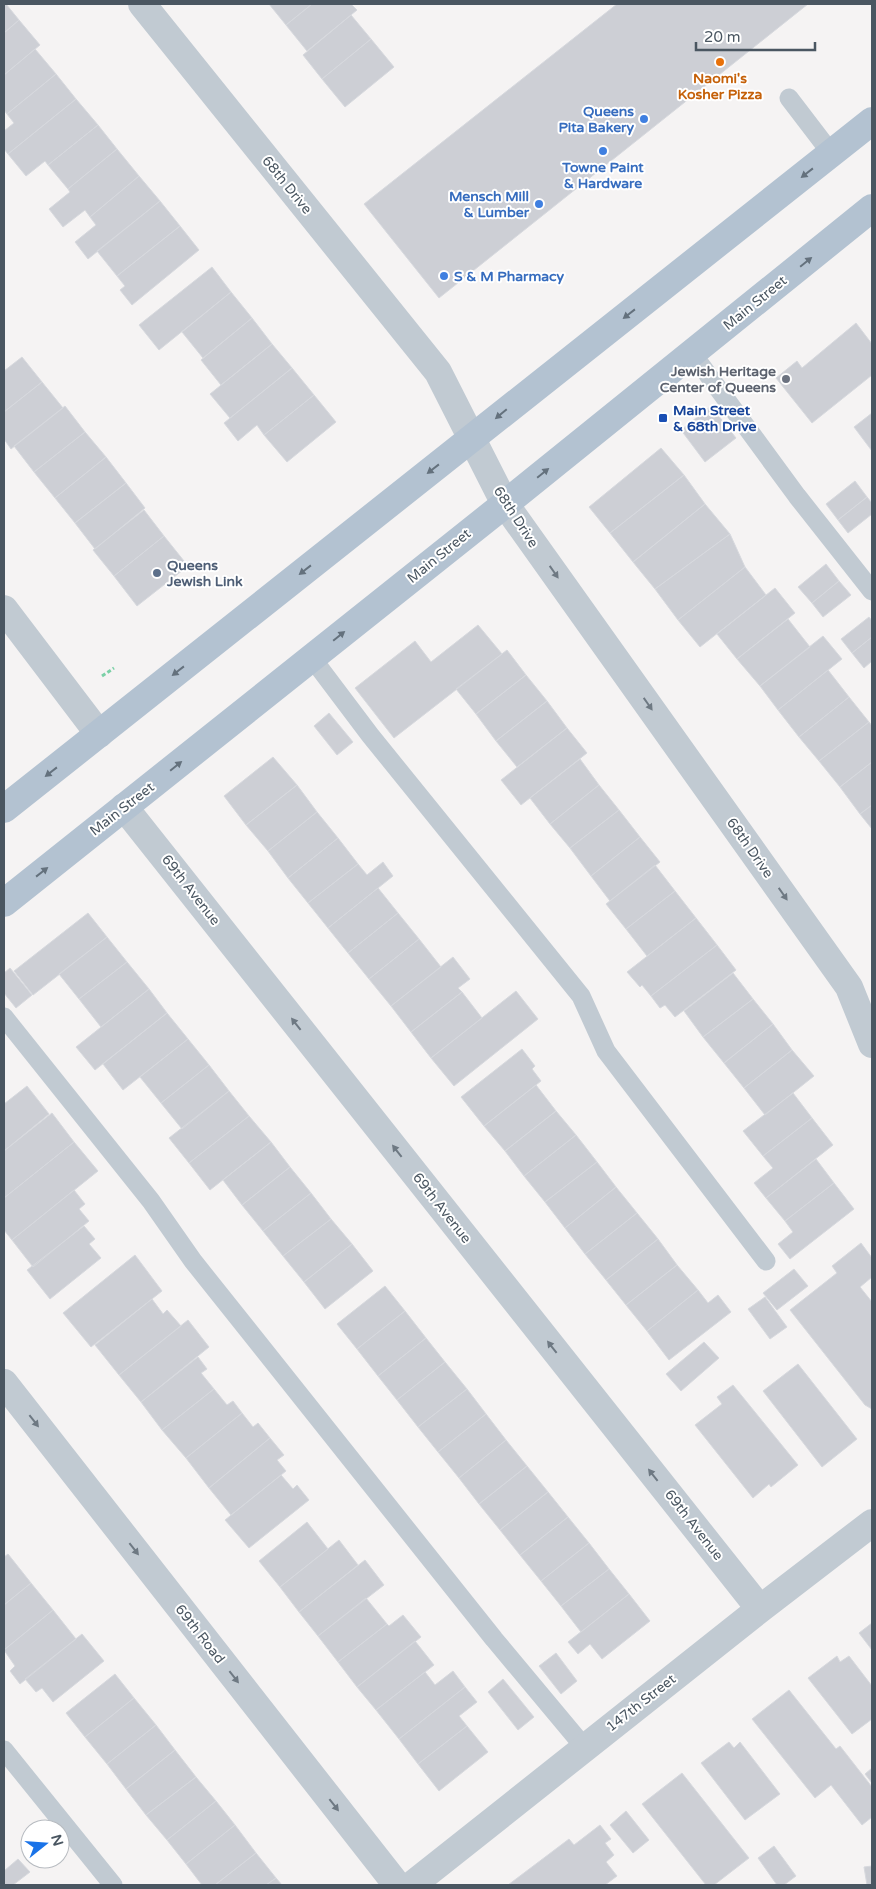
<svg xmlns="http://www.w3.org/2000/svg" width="876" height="1889" font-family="'Varela Round',sans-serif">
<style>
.building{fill:#cdcfd5;stroke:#d7d9de}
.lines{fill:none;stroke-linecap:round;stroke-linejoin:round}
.path{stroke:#7ad0a6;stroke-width:3;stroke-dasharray:4 2.5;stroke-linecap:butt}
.service{stroke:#c1cad2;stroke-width:19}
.minor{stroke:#c1cad2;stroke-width:28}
.primary{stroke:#b3c2d1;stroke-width:28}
.oneway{fill:#64717d}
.oneway2{fill:#6e7983}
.food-dot{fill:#e8710a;stroke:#fff;stroke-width:2}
.shop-dot{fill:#3f7fe0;stroke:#fff;stroke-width:2}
.worship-dot{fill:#6b7280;stroke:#fff;stroke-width:2}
.transit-dot{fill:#1a4fb4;stroke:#fff;stroke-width:2}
.service-dot{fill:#5c6f8a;stroke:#fff;stroke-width:2}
.labels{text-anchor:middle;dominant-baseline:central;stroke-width:4;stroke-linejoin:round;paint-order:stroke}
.food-label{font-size:14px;font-weight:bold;fill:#c56008;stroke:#fff}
.shop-label{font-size:14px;font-weight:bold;fill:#366cbe;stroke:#fff;text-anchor:end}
.street-label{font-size:14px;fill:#4a5661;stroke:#fff}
.worship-label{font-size:14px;font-weight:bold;fill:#5b616d;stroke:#fff;text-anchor:end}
.transit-label{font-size:14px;font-weight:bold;fill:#164399;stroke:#fff;text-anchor:start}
.service-label{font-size:14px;font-weight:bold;fill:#4e5e75;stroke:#fff;text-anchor:start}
</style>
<rect width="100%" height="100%" fill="#f5f3f3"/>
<path class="building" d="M4 4H6L19 20 4 33Z
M269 4H312L286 25Z
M312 4H351L357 10 307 51 286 25Z
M617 4H808L439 298 364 204Z
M351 15 371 39 322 79 303 55Z
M19 20 40 45 4 75V33Z
M371 39 394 67 345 107 322 79Z
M35 49 56 74 7 114 4 110V75Z
M56 74 76 99 8 154 4 149V131L14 123 7 114Z
M76 99 98 125 48 165 45 161 26 176 8 154Z
M98 125 117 149 68 189 48 165Z
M117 149 139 176 90 217 85 210 63 227 49 209 70 192 68 189Z
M139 176 160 201 88 259 75 242 96 225 90 217Z
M160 201 180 226 117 276 97 251Z
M180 226 199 250 132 305 120 290 125 286 117 276Z
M212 267 231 292 159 350 139 325Z
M231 292 252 318 203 358 182 332Z
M252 318 272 344 221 385 201 360Z
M856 323 872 344V375L812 423 776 378 797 361 802 368Z
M272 344 292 368 230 418 210 394Z
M22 357 42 382 4 412V371Z
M292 368 314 395 264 435 257 425 238 441 224 423Z
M42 382 63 408 11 449 4 439V412Z
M314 395 336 422 287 462 264 435Z
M65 406 85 432 34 472 14 446Z
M711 406 736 438 705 462 681 430Z
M872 413V451L854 427Z
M85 432 106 457 55 498 34 472Z
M661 448 684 475 610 533 589 507Z
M106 457 126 483 75 523 55 498Z
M684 475 705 504 633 562 610 533Z
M855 481 867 497 838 520 826 504Z
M126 483 145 508 95 549 75 523Z
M867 497 872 503V514L848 533 838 520Z
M705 504 730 534 655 589 633 562Z
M144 510 164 536 114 576 93 550Z
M730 534 745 567 678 620 655 589Z
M164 536 188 566 137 606 114 576Z
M826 564 839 581 812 603 798 587Z
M745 567 766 595 700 647 678 620Z
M839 581 851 595 823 617 812 603Z
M775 588 795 613 737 659 717 634Z
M869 617 872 621V637L852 653 841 639Z
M788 619 810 647 760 686 737 659Z
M478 625 502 654 394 738 355 688 415 641 431 662Z
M823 636 842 659 778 710 760 686Z
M872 637V661L864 668 852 653Z
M507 650 526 675 476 714 456 689Z
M828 670 849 697 799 737 778 710Z
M526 675 547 701 496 741 476 714Z
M849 697 869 722 819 761 799 737Z
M547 701 567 728 517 767 496 741Z
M329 713 353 742 337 755 314 726Z
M869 722 872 726V762L840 787 819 761Z
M567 728 587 753 521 805 501 780Z
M273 757 297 785 246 825 224 796Z
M580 759 599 785 550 824 530 798Z
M872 762V805L860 814 840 787Z
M297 785 317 812 268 851 246 825Z
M599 785 619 810 570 848 550 824Z
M872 805V829L860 814Z
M619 810 640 837 591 876 570 848Z
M317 812 338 838 288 878 268 851Z
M640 837 660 862 610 901 591 876Z
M338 838 358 864 308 903 288 878Z
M383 862 393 876 328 928 308 903 358 864 367 875Z
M655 865 675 891 626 929 606 904Z
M378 888 398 913 348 953 328 928Z
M675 891 696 918 647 956 626 929Z
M88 913 107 937 33 995 14 971Z
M398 913 419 939 369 979 348 953Z
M696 918 717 945 651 996 642 985 640 987 627 972Z
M107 937 127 962 79 999 59 974Z
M419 939 441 967 391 1006 369 979Z
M717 945 736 970 675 1017 665 1005 660 1008 651 996Z
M453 957 470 979 458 988 462 992 411 1032 391 1006Z
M127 962 149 989 101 1027 79 999Z
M10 968 32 995 16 1008 4 993V973Z
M733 973 753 999 703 1037 684 1011Z
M149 989 167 1013 95 1070 76 1047Z
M516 991 538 1019 454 1086 431 1058Z
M462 992 482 1018 431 1058 411 1032Z
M753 999 773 1024 724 1063 703 1037Z
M167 1013 188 1039 123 1090 103 1064Z
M773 1024 792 1050 744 1088 724 1063Z
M188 1039 209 1065 161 1103 140 1077Z
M522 1049 535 1066 532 1069 541 1081 484 1126 461 1097Z
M792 1050 814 1076 765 1115 744 1088Z
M209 1065 229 1091 182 1129 161 1103Z
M536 1085 556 1111 505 1151 484 1126Z
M27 1086 49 1114 4 1151V1104Z
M229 1091 249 1116 189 1163 169 1138Z
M793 1093 812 1118 763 1156 743 1131Z
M556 1111 576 1135 524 1176 505 1151Z
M52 1113 74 1142 4 1198V1151Z
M249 1116 271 1142 210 1190 189 1163Z
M812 1118 833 1145 766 1198 754 1183 773 1168 763 1156Z
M576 1135 597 1162 545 1202 524 1176Z
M74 1142 98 1171 12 1240 4 1230V1198Z
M271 1142 290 1167 242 1205 223 1180Z
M816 1159 834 1183 785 1221 766 1198Z
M597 1162 616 1187 565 1228 545 1202Z
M290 1167 311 1193 263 1231 242 1205Z
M834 1183 854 1209 790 1259 778 1244 793 1232 785 1221Z
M616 1187 637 1213 585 1254 565 1228Z
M74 1190 85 1204 79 1209 89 1221 33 1267 12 1240Z
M311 1193 331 1219 283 1256 263 1231Z
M637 1213 658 1239 606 1280 585 1254Z
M331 1219 352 1244 304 1282 283 1256Z
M84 1226 95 1239 89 1244 101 1258 50 1299 27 1270Z
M658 1239 677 1265 626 1305 606 1280Z
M861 1243 872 1258V1277L860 1287 872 1302V1409L865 1405 790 1310 837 1273 832 1266Z
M352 1244 373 1271 325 1309 304 1282Z
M135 1255 162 1291 91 1347 63 1313Z
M677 1265 698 1290 647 1331 626 1305Z
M794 1269 808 1286 777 1310 763 1293Z
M385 1286 405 1311 357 1349 337 1324Z
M698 1290 708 1303 718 1295 731 1312 669 1360 647 1331Z
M765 1297 787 1327 770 1339 748 1309Z
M152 1299 163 1314 167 1310 181 1326 119 1375 95 1345Z
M405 1311 426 1338 378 1376 357 1349Z
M188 1320 209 1347 141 1402 119 1375Z
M426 1338 445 1362 397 1400 378 1376Z
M704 1342 719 1358 681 1391 666 1374Z
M198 1357 207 1369 201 1373 214 1389 162 1430 141 1402Z
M445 1362 467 1389 418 1427 397 1400Z
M798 1364 857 1439 822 1467 763 1391Z
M733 1385 798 1465 771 1487 769 1484 753 1498 695 1425 722 1404 717 1397Z
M214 1389 227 1405 233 1401 242 1413 186 1458 162 1430Z
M467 1389 486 1414 438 1452 418 1427Z
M242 1413 253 1427 258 1423 270 1438 209 1488 186 1458Z
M486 1414 506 1440 459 1478 438 1452Z
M270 1438 284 1455 277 1460 286 1471 231 1515 209 1488Z
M506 1440 527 1466 479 1504 459 1478Z
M527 1466 548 1492 500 1530 479 1504Z
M281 1475 293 1489 297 1485 309 1500 249 1548 225 1520Z
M548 1492 568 1517 520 1555 500 1530Z
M568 1517 589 1543 541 1581 520 1555Z
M307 1522 328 1549 280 1587 259 1561Z
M339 1540 358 1565 299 1612 280 1587Z
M589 1543 609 1569 561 1606 541 1581Z
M8 1554 31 1583 4 1605V1557Z
M365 1560 384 1585 318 1636 299 1612Z
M609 1569 629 1594 581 1632 561 1606Z
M31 1583 53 1610 4 1650V1605Z
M629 1594 650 1621 602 1659 590 1644 578 1654 568 1642Z
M366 1598 387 1624 338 1662 318 1636Z
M53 1610 76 1639 20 1684 10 1671 15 1666 4 1650Z
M403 1615 421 1637 357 1687 338 1662 387 1624 389 1626Z
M872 1623V1650L859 1633Z
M82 1634 104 1661 53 1702 42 1688 36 1692 25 1679Z
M415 1641 434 1665 376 1710 357 1687Z
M556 1653 577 1681 561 1694 539 1666Z
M837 1656 840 1662 849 1656 872 1686V1719L852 1734 808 1678Z
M453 1671 465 1687 399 1739 376 1710 425 1672 435 1685Z
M115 1674 134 1698 85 1737 66 1713Z
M503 1679 534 1717 518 1730 488 1692Z
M465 1687 477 1702 459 1716 467 1726 418 1764 399 1739Z
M789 1690 836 1749 840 1746 872 1787V1817L862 1825 831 1785 815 1798 752 1719Z
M134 1698 156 1725 107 1764 85 1737Z
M156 1725 175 1750 126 1789 107 1764Z
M467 1726 488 1752 439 1791 418 1764Z
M729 1742 734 1748 740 1742 780 1794 745 1820 701 1763Z
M175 1750 196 1777 146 1815 126 1789Z
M872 1768V1783L865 1774Z
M682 1773 749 1858 714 1885H706L642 1804Z
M196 1777 216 1801 167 1840 146 1815Z
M216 1801 235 1825 186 1864 167 1840Z
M626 1811 649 1840 633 1853 610 1825Z
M235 1825 256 1853 215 1885H202L186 1864Z
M600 1825 611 1839 605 1843 614 1855 606 1862 617 1876 605 1885H508L569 1839 574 1845Z
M774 1846 796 1876 784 1885H777L758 1858Z
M256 1853 276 1878 266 1885H215Z
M18 1859 30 1872 13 1885H4V1871Z
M872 1866V1885H867L864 1867Z
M276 1878 282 1885H266Z"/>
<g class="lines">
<path class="path" d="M102 676 114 668"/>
<path class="service" d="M789 98 831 153
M692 353 797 496 872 591
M312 658 370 735 581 996 606 1051 766 1261
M4 1017 151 1201 193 1261 494 1639 585 1748
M4 1750 113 1885"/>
<path class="minor" d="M142 4 438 372 505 504 849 987 872 1044
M4 609 99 734
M124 807 760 1609
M4 1383 397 1885
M412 1885 760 1609 872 1523"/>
<path class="primary" d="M4 809 872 121
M4 903 505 504 872 208"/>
</g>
<defs><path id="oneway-solid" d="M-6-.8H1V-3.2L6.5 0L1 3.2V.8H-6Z" transform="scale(1.25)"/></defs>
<g class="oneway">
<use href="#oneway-solid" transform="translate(807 173) rotate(142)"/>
<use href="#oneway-solid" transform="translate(806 262) rotate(-39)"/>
<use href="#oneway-solid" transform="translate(629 314) rotate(142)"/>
<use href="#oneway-solid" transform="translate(501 414) rotate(140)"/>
<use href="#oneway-solid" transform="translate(433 469) rotate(142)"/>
<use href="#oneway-solid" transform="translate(543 473) rotate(-39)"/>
<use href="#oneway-solid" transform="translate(305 570) rotate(142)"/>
<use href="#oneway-solid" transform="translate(339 636) rotate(-39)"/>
<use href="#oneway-solid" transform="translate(178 671) rotate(142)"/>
<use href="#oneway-solid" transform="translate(176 766) rotate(-39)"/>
<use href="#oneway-solid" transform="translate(51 772) rotate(142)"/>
<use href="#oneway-solid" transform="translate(42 872) rotate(-38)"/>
</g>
<g class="oneway2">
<use href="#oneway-solid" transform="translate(554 572) rotate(55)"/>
<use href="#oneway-solid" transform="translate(648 704) rotate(55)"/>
<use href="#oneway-solid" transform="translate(783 894) rotate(55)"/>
<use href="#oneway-solid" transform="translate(296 1024) rotate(-128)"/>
<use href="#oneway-solid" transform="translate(397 1151) rotate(-128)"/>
<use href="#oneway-solid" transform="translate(552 1347) rotate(-128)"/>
<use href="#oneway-solid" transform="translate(34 1421) rotate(52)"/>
<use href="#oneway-solid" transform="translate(653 1475) rotate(-128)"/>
<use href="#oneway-solid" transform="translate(134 1549) rotate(52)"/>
<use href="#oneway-solid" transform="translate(234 1677) rotate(52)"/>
<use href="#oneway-solid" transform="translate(334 1805) rotate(52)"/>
</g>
<circle class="food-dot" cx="720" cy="62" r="5"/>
<g class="shop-dot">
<circle cx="644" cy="119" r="5"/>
<circle cx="603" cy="151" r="5"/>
<circle cx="539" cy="204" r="5"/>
<circle cx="444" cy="276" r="5"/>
</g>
<circle class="worship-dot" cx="786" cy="379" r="5"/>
<rect class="transit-dot" x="658" y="413" width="10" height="10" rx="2.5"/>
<circle class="service-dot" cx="157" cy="573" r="5"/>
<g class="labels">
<g class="food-label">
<text x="720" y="78">Naomi's<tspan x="720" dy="16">Kosher Pizza</tspan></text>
</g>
<g class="shop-label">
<text x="634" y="111">Queens<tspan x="634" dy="16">Pita Bakery</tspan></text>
<text x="603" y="167" text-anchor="middle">Towne Paint<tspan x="603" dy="16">&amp; Hardware</tspan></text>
<text x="529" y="196">Mensch Mill<tspan x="529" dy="16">&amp; Lumber</tspan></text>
<text x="454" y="276" text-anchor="start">S &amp; M Pharmacy</text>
</g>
<g class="street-label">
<text transform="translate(287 185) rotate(51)">68th Drive</text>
<text transform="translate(755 303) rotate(-39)">Main Street</text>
<text transform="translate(516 517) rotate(57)">68th Drive</text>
<text transform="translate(439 556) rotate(-39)">Main Street</text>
<text transform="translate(122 809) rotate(-38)">Main Street</text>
<text transform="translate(750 848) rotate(55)">68th Drive</text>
<text transform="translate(191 890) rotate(52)">69th Avenue</text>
<text transform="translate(442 1208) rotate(52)">69th Avenue</text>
<text transform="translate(694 1525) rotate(52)">69th Avenue</text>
<text transform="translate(200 1634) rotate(52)">69th Road</text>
<text transform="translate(641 1703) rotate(-38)">147th Street</text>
</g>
<g class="worship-label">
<text x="776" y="371">Jewish Heritage<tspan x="776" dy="16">Center of Queens</tspan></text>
</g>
<g class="transit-label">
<text x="673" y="410">Main Street<tspan x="673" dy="16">&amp; 68th Drive</tspan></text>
</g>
<g class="service-label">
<text x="167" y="565">Queens<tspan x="167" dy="16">Jewish Link</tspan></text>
</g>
</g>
<rect width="876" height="1889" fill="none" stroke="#4a5661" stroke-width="10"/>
<g transform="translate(45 1844) rotate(73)"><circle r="24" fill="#ffffff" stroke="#b7bbc0"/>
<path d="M0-4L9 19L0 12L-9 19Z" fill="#1a73e8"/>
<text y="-8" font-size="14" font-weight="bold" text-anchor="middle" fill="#4a5661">N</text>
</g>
<path d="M696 42v8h119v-8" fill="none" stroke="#4a5661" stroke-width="2.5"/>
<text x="704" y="42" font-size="15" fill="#4a5661" stroke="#ffffff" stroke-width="4" paint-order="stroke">20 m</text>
</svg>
